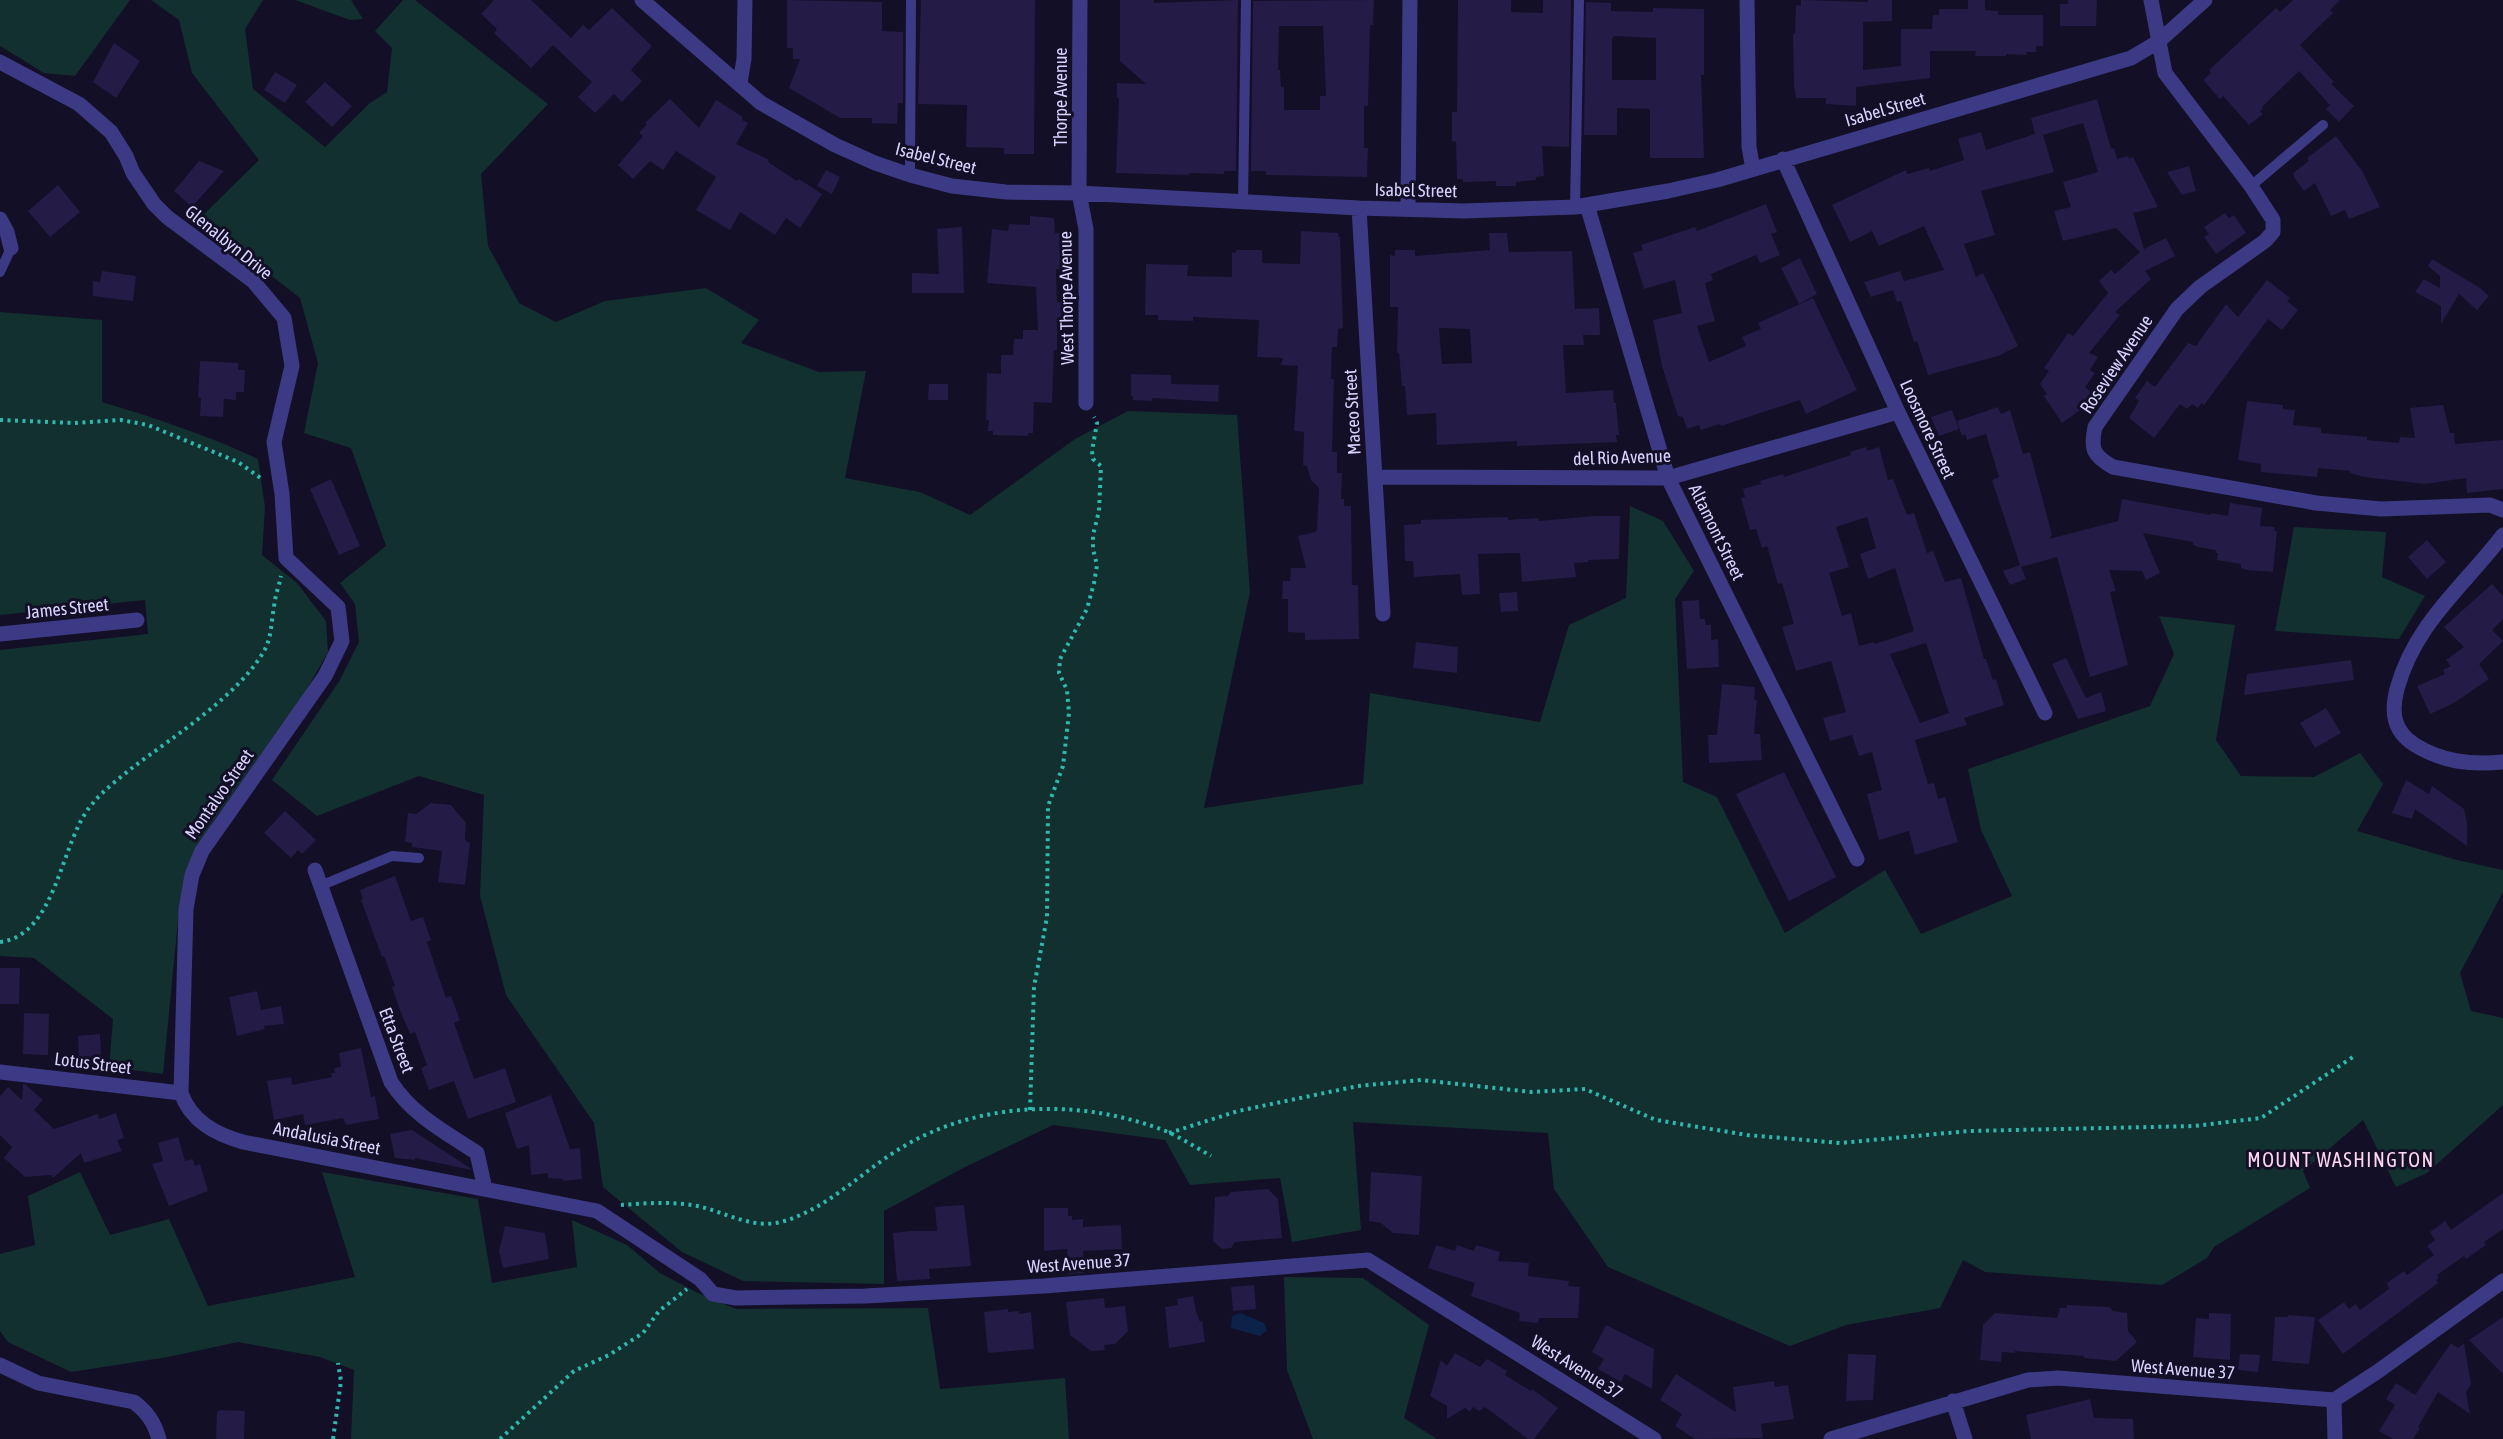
<svg xmlns="http://www.w3.org/2000/svg" width="2503" height="1439" font-family="'Asap Condensed',sans-serif">
<style>
.green{fill:#12302f}
.water{fill:#0c2248}
.building{fill:#241b47;fill-rule:evenodd}
.lines{fill:none;stroke-linecap:round;stroke-linejoin:round}
.path{stroke:#2fb8b0;stroke-width:4;stroke-dasharray:3 4.5;stroke-linecap:butt}
.service{stroke:#3d3a85;stroke-width:10}
.minor{stroke:#3d3a85;stroke-width:15}
.labels{text-anchor:middle;dominant-baseline:central;stroke-width:6;stroke-linejoin:round;paint-order:stroke}
.street-label{font-size:18px;fill:#d9d4ff;stroke:#130f26}
.neighbourhood-label{font-size:20px;letter-spacing:1.5px;fill:#ffd6f0;stroke:#130f26}
</style>
<rect width="100%" height="100%" fill="#130f26"/>
<path class="green" d="M0 0H130L75 76 44 73 0 46Z
M151 0H263L245 29 253 89 325 147 370 103 387 92 392 48 375 31 403 0H415L548 104 481 174 488 246 519 303 556 322 605 301 706 288 759 320 741 343 819 372 866 371 845 478 920 492 970 515 1075 439 1128 411 1237 415 1250 592 1204 808 1363 784 1370 693 1540 722 1569 625 1626 598 1630 506 1663 521 1694 571 1675 599 1683 782 1717 797 1785 933 1885 870 1921 934 2012 896 1981 830 1968 769 2150 706 2174 654 2159 616 2235 625 2216 740 2241 776 2314 777 2360 753 2383 784 2357 831 2457 860 2503 870V892L2460 973 2471 1011 2503 1018V1105L2427 1173 2396 1187 2363 1120 2303 1171 2310 1188 2214 1247 2207 1258 2162 1285 1985 1272 1963 1260 1940 1308 1846 1325 1790 1346 1608 1267 1554 1189 1548 1133 1353 1122 1361 1230 1292 1242 1280 1178 1190 1185 1165 1140 1053 1125 965 1167 884 1211V1284L743 1281 682 1252 603 1187 594 1123 506 995 480 896 484 795 419 776 317 816 272 780 340 680 359 642 355 604 340 583 386 546 351 448 304 433 318 363 300 298 237 249 197 221 259 160 192 73 179 20Z
M295 0H351L363 19 350 20Z
M0 312 102 320V402C155 418 207 435 258 459L265 507 262 555 297 583 326 621 328 652 304 694 212 823 195 852 180 900 163 1074 109 1067 113 1019 34 958 0 956V650L148 634 145 600 0 615Z
M2294 527 2386 532 2382 577 2425 596 2399 639 2275 631Z
M80 1172 110 1235 169 1219 208 1306 355 1277 322 1172 478 1199 492 1283 577 1267 572 1220 627 1245 660 1273 698 1293 736 1309 928 1308 940 1389 1065 1378 1069 1439H351L354 1370 320 1357 238 1342 168 1357 71 1372 8 1342 0 1331V1254L35 1245 28 1196Z
M1284 1277 1363 1278 1429 1325 1404 1418 1437 1439H1313L1287 1370Z"/>
<path class="water" d="M1240 1313 1264 1323 1267 1330 1260 1336 1231 1328 1232 1316Z"/>
<path class="building" d="M494 0H531L571 38 583 25 589 30 612 8 652 46 631 70 642 81 622 102 614 94 595 113 578 97 592 82 553 45 531 68 494 33 497 29 481 14Z
M787 0 882 2V31L903 32V103H898L897 124 872 123V118H840L789 88 800 59H793V48H787Z
M921 0H1035L1034 154H1004V148L966 147 967 105 918 104Z
M1120 0H1154V3L1238 0 1236 171H1224V174L1189 173V175L1116 173 1119 98H1117V83L1146 84 1120 61Z
M1374 0 1373 25H1370L1368 106H1364V148H1368L1367 177 1266 175V171H1251L1253 1ZM1279 26H1323L1326 96H1320V110H1284V87H1281L1280 70H1278Z
M1458 0H1511V12L1543 13V0H1571L1569 147 1542 146 1544 176 1536 177V180L1516 182V186H1496V181L1463 182V179H1457L1456 142 1452 141V112H1457Z
M1801 0 1868 2V0H1892V21L1863 22V70L1901 66V29H1932L1933 15H1939V9H1968V0H1985V10L1998 11V15H2043V46H2036V52H2026L2027 55 2006 54V56H1975L1976 51H1930V78L1856 87V106L1826 104V98H1796L1794 85 1793 34H1795L1796 5 1801 6Z
M2068 0H2097L2096 26H2060V4H2068Z
M2293 0H2340L2330 10 2333 13 2300 45 2334 82 2331 84 2354 106 2339 122 2326 109 2330 105 2299 71 2262 107 2263 109 2260 111 2263 114 2249 125 2223 96 2220 99 2205 82 2204 79 2211 73 2209 70 2276 8 2280 12Z
M1586 2 1611 3V11L1653 12V8L1704 9V75H1701L1704 158H1650V109L1617 108V135H1584ZM1614 36 1656 38V80H1612V39Z
M114 43 140 61 116 98 93 82Z
M275 72 297 85 285 103 264 90Z
M325 82 352 106 332 127 305 102Z
M670 99 699 128 716 100 743 117 742 120 748 123 736 144 769 160 768 162 797 181 799 179 822 194 800 228 786 218 775 235 740 212 730 230 696 210 716 177 676 151 663 170 650 161 633 179 618 165 643 136 639 133 647 124 645 123Z
M2097 99 2111 149 2114 148 2117 159 2128 156 2129 159 2133 157 2158 207 2133 213 2144 249 2166 238 2175 256 2145 271 2151 279 2115 312 2120 315 2089 353 2098 357 2090 370 2095 373 2085 387 2094 395 2087 405 2062 423 2044 396 2047 394 2040 384 2049 371 2044 368 2068 333 2073 336 2108 293 2099 281 2111 270 2115 274 2140 252 2116 228 2063 241 2054 211 2071 207 2063 182 2098 172 2083 123 2043 135 2054 172 1981 191 1995 235 1964 244 1976 277 1983 273 2018 346 1998 356 1928 375 1917 341 1914 342 1901 301 1897 302 1893 290 1871 297 1864 282 1900 271 1904 281 1944 270 1924 226 1879 246 1872 231 1850 242 1832 205 1906 170 1907 174 1929 168 1930 171 1964 160 1958 139 1981 132 1986 150 2035 134 2031 118Z
M2336 136 2362 171 2380 207 2349 219 2345 210 2331 216 2315 183 2304 191 2294 177 2293 173 2309 161 2307 158Z
M199 161 224 171 192 207 174 191Z
M2189 166 2196 191 2182 195 2167 172Z
M826 170 840 177 832 194 817 186Z
M58 185 80 212 50 237 28 211Z
M1766 204 1777 232 1771 234 1780 255 1760 263 1756 255 1711 274 1713 280 1705 283 1715 321 1697 326 1709 362 1746 346 1742 337 1761 329 1758 323 1813 298 1857 390 1806 414 1800 400 1721 426 1720 424 1701 430 1699 425 1687 429 1683 417 1678 416 1662 366 1653 320 1682 313 1675 280 1644 289 1633 253 1643 250 1641 245 1695 227 1697 231Z
M2225 213 2229 218 2234 215 2246 233 2216 254 2204 237 2209 234 2204 227Z
M1030 216 1054 218 1055 233H1063V269H1056L1057 302H1063L1065 323H1057V350H1054L1052 403 1034 402 1033 433H1028V436L993 435V431H988L989 420H986L987 373 1001 374V355H1013L1014 339H1023V330H1038L1036 287 987 283 992 229 1008 231 1009 224 1030 225Z
M962 227 964 293H912V273L939 274 937 229Z
M1301 231 1338 233V236L1340 237 1343 328 1338 329 1337 347H1332L1331 379H1334L1332 452H1337V473H1342L1341 499H1344V506H1351L1352 585H1358L1359 639 1305 640V633L1288 632V599H1282L1283 581H1290L1291 568H1306L1298 536 1316 532 1317 529 1319 488 1311 480 1307 466 1303 465 1304 432 1294 431 1298 366 1281 365 1283 358 1257 357 1259 320 1193 317V321L1158 320V315H1145L1146 264 1188 265 1187 276 1232 277V252L1236 253V250H1262V263L1300 264Z
M1489 233H1507L1509 252 1572 251 1575 309 1599 308 1600 335H1583L1584 345H1563L1566 393 1613 390 1614 403H1616L1619 435H1616L1617 442 1517 446V441L1437 445 1436 413 1407 415 1405 386H1402L1399 353H1397L1398 307H1390V255L1395 256V250H1415V256L1490 250ZM1439 328 1470 329 1472 363 1442 364Z
M1800 258 1817 294 1799 304 1781 268Z
M2432 259 2480 288 2489 296 2477 310 2459 294 2441 324V306L2415 292 2424 279 2440 288V276L2428 266Z
M102 271 136 276 133 301 93 296V281L100 282Z
M2267 280 2290 298 2287 301 2298 310 2282 330 2268 319 2204 405 2201 403 2198 408 2192 404 2187 409 2180 404 2154 438 2129 418 2139 401 2135 398 2147 381 2155 387 2188 343 2196 346 2226 304 2238 317Z
M200 361 238 363V370H245L244 392H236V400L224 399 223 417 200 416 201 398 198 397Z
M1131 374 1171 375V384L1219 385 1218 402 1152 398V401L1133 400V396H1131Z
M929 384H948V400H928Z
M2247 401 2283 405V409L2295 410 2293 425 2321 428V433L2367 437V440L2399 443 2400 437 2415 438 2410 408 2443 405 2450 433H2454L2455 444 2503 440V489L2467 493 2466 478 2425 484 2364 477 2350 473V471L2318 468 2317 477 2261 472V464L2238 460Z
M1998 407 2001 414 2010 410 2023 454 2030 452 2052 535 2049 539 2118 521 2122 499 2211 515V513L2228 516 2230 503 2262 508 2260 526 2275 527 2274 531H2277L2273 572 2247 570 2241 568V564L2217 560 2218 553H2215L2216 550 2198 547 2193 545V542L2143 533 2160 573 2146 580 2142 571 2109 570 2116 591 2110 592 2128 665 2090 677 2057 557 2021 567 2026 579 2010 585 2003 571 2020 565 1992 480 1999 477 1986 434 1967 440 1965 434 1962 436 1957 421Z
M1952 410 1959 429 1939 436 1931 417Z
M1866 447 1867 451 1879 447 1888 480 1893 479 1907 515 1914 513 1927 553 1933 551 1945 582 1961 578 1984 659H1986L1993 680 1996 679 2004 705 1964 718 1967 725 1915 740 1928 784 1934 783 1938 799 1945 797 1958 842 1915 855 1909 831 1879 840 1867 794 1882 790 1872 752 1859 756 1852 735 1830 741 1823 718 1846 712 1831 661 1796 671 1782 627 1794 624 1782 583 1778 584 1767 546 1762 548 1756 529 1750 530 1741 498 1745 497 1743 489 1761 484 1760 481 1783 474 1784 477 1851 455 1850 452ZM1867 517 1876 548 1860 554 1868 579 1895 568 1914 631 1875 644 1874 642 1859 646 1851 613 1842 616 1829 573 1849 567 1836 527ZM1926 643 1949 713 1920 723 1890 654Z
M331 479 360 546 339 555 310 489Z
M1595 516H1620L1619 559 1588 560 1589 562 1574 563 1576 577 1522 582 1520 553 1478 554 1480 594 1462 595 1460 574 1414 577 1413 561H1405L1404 525 1421 524V520L1508 517V520L1538 518 1539 521Z
M2427 540 2446 562 2427 579 2408 557Z
M2492 584 2503 596V619L2492 630 2503 641 2479 664 2489 679 2454 703 2430 714 2417 686 2445 674 2443 670 2451 666 2446 660 2464 647 2444 627Z
M1517 592 1518 611 1501 612 1499 593Z
M1699 600 1700 619H1705L1706 625H1711V640L1718 639 1719 667 1687 669 1682 601Z
M1416 642 1458 647 1457 673 1413 668Z
M2066 658 2086 698 2101 692 2106 711 2078 719 2052 664Z
M2351 660 2354 680 2244 695 2247 674Z
M1722 684 1755 687 1754 700H1757L1754 734H1760L1762 760 1709 763 1708 735H1717Z
M2326 708 2341 733 2315 748 2300 723Z
M1784 772 1836 877 1789 901 1736 794Z
M2406 780 2429 794 2432 786 2464 809 2467 823V846L2415 809 2412 819 2392 813Z
M431 803 451 805 466 823 465 840 470 843 465 885 438 882 442 851 412 847V843L405 842 408 813 416 814Z
M285 811 316 840 302 854 298 850 291 858 264 833Z
M395 876 411 921 423 917 431 940 427 942 446 998 451 996 460 1020 454 1023 474 1079 505 1068 516 1102 468 1119 454 1081 429 1090 421 1068 427 1065 415 1032 410 1034 400 1010 392 987 395 986 384 956 382 957 361 900 363 899 360 890Z
M0 968H20L19 1004H0Z
M257 991 261 1010 281 1006 284 1024 264 1026 265 1029 237 1036 229 997Z
M24 1013 49 1014 48 1055 23 1054Z
M100 1034 101 1056 79 1058 78 1036Z
M361 1048 371 1097 375 1096 379 1119 346 1125 343 1118 305 1125 303 1114 274 1120 267 1081 291 1077 292 1085 332 1077 331 1073H335L334 1068 341 1067 339 1053Z
M23 1084 26 1085 43 1100 34 1110 54 1129 98 1114 99 1119 116 1113 124 1138 117 1140 122 1151 84 1163 81 1153 53 1178 51 1175 25 1177 4 1158 12 1147 0 1135V1096L8 1087 22 1100Z
M551 1095 570 1149 580 1148 582 1179 563 1181V1179L548 1178V1173L531 1175 529 1145 517 1149 505 1113Z
M412 1130 470 1168 471 1170 415 1158V1160L395 1158 390 1134Z
M178 1137 185 1161 193 1159 195 1166 200 1164 208 1191 169 1206 152 1164 163 1161 158 1143Z
M1371 1172 1422 1176 1419 1235 1393 1233 1381 1223 1369 1221Z
M1268 1189 1278 1199 1282 1238 1235 1242 1231 1248 1222 1249 1213 1241 1215 1197 1228 1196 1231 1192Z
M2503 1193V1229L2484 1242 2486 1245 2466 1259 2464 1256 2437 1275 2439 1278 2436 1280 2438 1283 2343 1354 2318 1320 2344 1302 2349 1309 2356 1304 2360 1310 2389 1289 2387 1283 2404 1271 2407 1275 2434 1255 2427 1246 2435 1240 2430 1232 2445 1221 2451 1230Z
M964 1205 971 1266 929 1269 930 1279 897 1281 893 1233 910 1231H937L935 1207Z
M1044 1208H1068V1216H1072V1220L1083 1219V1227L1121 1225 1122 1249 1083 1251 1084 1273 1069 1274 1067 1249 1044 1251Z
M505 1226 545 1233 549 1259 503 1268 499 1251Z
M1436 1245 1455 1251 1457 1245 1474 1251 1476 1245 1500 1252 1498 1261 1529 1263 1528 1276 1569 1281 1568 1286 1580 1287 1578 1318H1539L1538 1323 1519 1321 1520 1313 1471 1296 1475 1283 1428 1268Z
M1254 1285 1256 1309 1233 1311 1231 1287Z
M1193 1296 1196 1311 1200 1322 1202 1321 1205 1342 1169 1348 1165 1307 1178 1305 1177 1299Z
M1104 1298 1105 1308 1125 1306 1128 1331 1115 1344 1104 1345 1105 1350 1091 1351 1070 1335 1066 1302Z
M2067 1305 2109 1307 2113 1311 2127 1313 2128 1331 2137 1342 2116 1361 2084 1358V1356L2015 1351V1353L2002 1352 2001 1362 1980 1360 1983 1325 1995 1313 2057 1318 2060 1308H2067Z
M1008 1309V1312L1019 1311V1314L1031 1312 1034 1349 988 1353 984 1312Z
M2209 1313 2231 1314 2230 1360 2193 1357 2196 1318 2209 1319Z
M2288 1315 2315 1317 2309 1364 2272 1361 2275 1317H2288Z
M2503 1317V1374L2469 1340Z
M1606 1325 1654 1349 1652 1389 1625 1374 1621 1382 1598 1369 1604 1359 1592 1352Z
M2451 1343 2458 1348 2464 1343 2471 1384 2466 1392 2470 1414 2438 1392 2418 1427 2420 1428 2413 1439H2393L2379 1431 2395 1405 2386 1399 2396 1383 2415 1395Z
M1455 1353 1480 1367 1487 1359 1507 1371 1505 1375 1531 1391 1532 1389 1558 1408 1534 1439H1528L1485 1407 1479 1411 1473 1407 1470 1412 1465 1408 1447 1419V1406L1430 1396 1441 1360 1447 1366Z
M1848 1354 1876 1355 1873 1400 1846 1401Z
M2240 1354 2260 1355 2258 1372 2238 1370Z
M1676 1374 1736 1412 1733 1387 1774 1381 1775 1387 1788 1385 1794 1419 1761 1424 1763 1438 1695 1439 1675 1426 1682 1414 1660 1400Z
M2090 1399 2094 1418 2133 1419 2134 1439H2031L2026 1415Z
M220 1410 245 1411 244 1439H216L217 1412Z"/>
<g class="lines">
<path class="path" d="M0 420 74 423 121 420 148 425 238 462 262 479
M0 942C56 935 60 846 89 808 101 792 117 780 132 768 174 736 238 696 264 651 272 637 271 622 274 607 275 596 279 586 281 576
M1030 1110 1034 987 1047 917 1048 806 1063 766 1069 713 1067 690 1059 673 1060 659 1087 609 1094 583 1097 565 1093 549V535L1099 511 1101 466 1093 459 1092 451 1097 423 1094 417
M1169 1133 1238 1111 1358 1086 1421 1080 1532 1092 1585 1089 1656 1120 1747 1135 1840 1143 1969 1131 2194 1126 2261 1118 2356 1055
M621 1205C647 1203 676 1201 702 1207 728 1214 754 1229 781 1222 828 1209 861 1172 901 1148 979 1100 1084 1098 1168 1132 1183 1139 1197 1148 1211 1156
M333 1439 341 1381 338 1363
M500 1439 574 1371 609 1355 643 1333 659 1311 687 1289"/>
<path class="service" d="M910 175 911 0
M2251 186 2323 125
M1243 202 1246 0
M1575 207 1579 0
M0 272 11 248
M320 886 392 856 419 858"/>
<path class="minor" d="M642 0 761 103 835 145 875 163 910 175 952 186 1006 192 1079 193 1359 208 1464 211 1575 207 1668 191 1717 180 2131 58 2158 42 2205 0
M1080 0 1079 193 1086 229V403
M1747 0 1749 147 1753 169
M2151 0 2165 73 2251 186 2273 220V232L2265 241 2200 287 2177 309 2095 427C2090 450 2094 456 2113 467L2316 503 2381 509 2490 505 2503 510
M0 62 79 104 111 132 126 156 133 173 154 204 167 217 253 281 284 318 292 366 274 442 282 494 286 558 338 607 342 641 325 676 202 851 192 875 186 909 181 1093C191 1121 215 1134 243 1142L597 1211 700 1279 713 1294 736 1298 865 1296 1044 1286 1368 1260 1654 1439
M740 83 744 59 745 0
M1783 159 1898 412 2045 713
M1587 205 1668 478 1857 859
M1359 208 1383 614
M1408 209 1410 0
M0 219 7 232 11 248
M1375 477 1668 478 1898 412
M2503 535C2464 586 2415 623 2397 689 2391 712 2393 731 2415 745 2443 762 2470 765 2503 762
M0 634 137 620
M315 870 391 1082C412 1115 445 1132 477 1153L485 1189
M0 1072 181 1093
M0 1365 38 1383 134 1402C148 1413 154 1422 159 1439
M2334 1400 2335 1439
M1953 1401 1965 1439
M1831 1439 2028 1380 2058 1378 2334 1400 2377 1372 2503 1281"/>
</g>
<g class="labels">
<g class="street-label">
<text transform="translate(1060 97) rotate(-90)">Thorpe Avenue</text>
<text transform="translate(1885 109) rotate(-16)">Isabel Street</text>
<text transform="translate(936 158) rotate(14)">Isabel Street</text>
<text transform="translate(1416 190) rotate(1)">Isabel Street</text>
<text transform="translate(229 242) rotate(39)">Glenalbyn Drive</text>
<text transform="translate(1066 298) rotate(-91)">West Thorpe Avenue</text>
<text transform="translate(2116 364) rotate(-56)">Roseview Avenue</text>
<text transform="translate(1352 412) rotate(-93)">Maceo Street</text>
<text transform="translate(1928 429) rotate(65)">Loosmore Street</text>
<text transform="translate(1622 457) rotate(-2)">del Rio Avenue</text>
<text transform="translate(1717 532) rotate(64)">Altamont Street</text>
<text transform="translate(67 608) rotate(-6)">James Street</text>
<text transform="translate(219 794) rotate(-55)">Montalvo Street</text>
<text transform="translate(397 1040) rotate(69)">Etta Street</text>
<text transform="translate(93 1063) rotate(7)">Lotus Street</text>
<text transform="translate(327 1138) rotate(11)">Andalusia Street</text>
<text transform="translate(1079 1263) rotate(-4)">West Avenue 37</text>
<text transform="translate(1577 1367) rotate(32)">West Avenue 37</text>
<text transform="translate(2183 1369) rotate(4)">West Avenue 37</text>
</g>
<g class="neighbourhood-label">
<text x="2341" y="1159">MOUNT WASHINGTON</text>
</g>
</g>
</svg>
